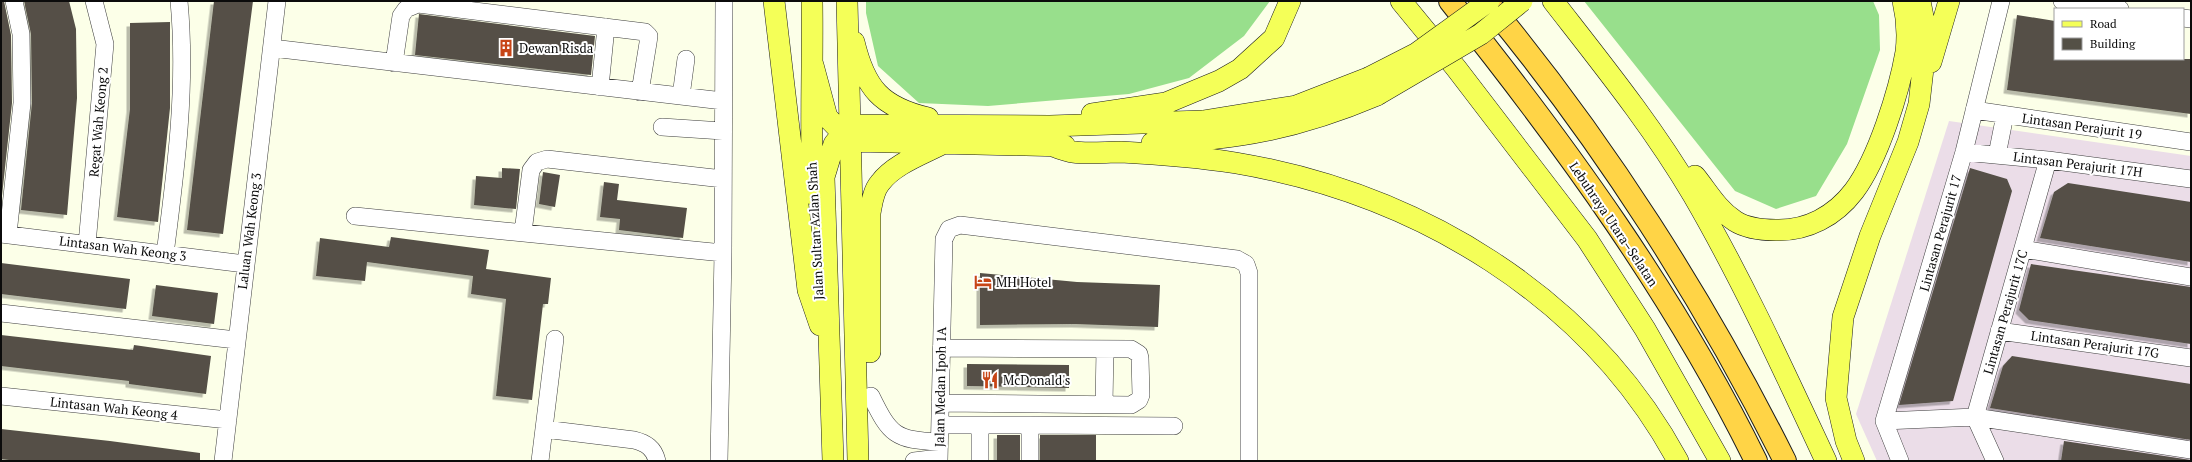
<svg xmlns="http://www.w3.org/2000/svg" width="2192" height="462" font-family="'PT Serif',serif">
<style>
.industrial{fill:#ebdde8}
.forest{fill:#98df8c}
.building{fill:#545046;filter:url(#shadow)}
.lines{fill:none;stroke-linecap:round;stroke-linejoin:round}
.minor-casing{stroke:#3e3e3e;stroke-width:18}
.major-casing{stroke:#1c1c1c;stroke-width:22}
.highway-casing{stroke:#1c1c1c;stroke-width:24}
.minor{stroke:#fff;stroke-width:17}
.major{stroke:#f4ff58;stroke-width:21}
.highway{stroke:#ffd446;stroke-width:22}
.major-bridge-casing{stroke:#1c1c1c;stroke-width:22;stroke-linecap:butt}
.major-bridge{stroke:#f4ff58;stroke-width:21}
.labels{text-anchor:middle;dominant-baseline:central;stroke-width:4;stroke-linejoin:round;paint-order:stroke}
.poi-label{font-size:13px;fill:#0b0b0b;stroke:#fff;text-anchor:start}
.street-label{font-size:13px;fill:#0b0b0b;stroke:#fff}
</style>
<defs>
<filter id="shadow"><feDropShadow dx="-3.5" dy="3.5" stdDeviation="0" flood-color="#0004"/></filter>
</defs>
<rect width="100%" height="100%" fill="#fcffe8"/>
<path class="industrial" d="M1949 121 2191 156V461H1877L1856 414Z"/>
<path class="forest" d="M866 1H1270L1244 36 1189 78 1129 94 988 106 919 103 878 66 866 13Z
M1584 1H1873L1879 15 1880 50 1847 144 1816 196 1776 209 1735 191Z"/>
<path class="building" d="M1 1H4L11 35 12 103 1 205Z
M24 1H69L76 29 77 98 67 215 21 210 32 103 31 34Z
M214 1H253L223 234 187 230Z
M419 14 595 36 591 75 415 55Z
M2017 15 2055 21V59H2191V114L2007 90Z
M170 22V108L158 222 117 217 130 109V23Z
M502 168 520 169 516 209 474 205 476 176 502 178Z
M1970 168 2007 179 2012 191 1953 401 1899 405Z
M543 172 560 175 555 207 539 204Z
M604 182 619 184 617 200 687 208 683 238 619 230 620 219 600 217Z
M2068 183 2191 202V262L2040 238 2054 192Z
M391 237 489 250 486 269 551 278 548 304H543L532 400 496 396 506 299 471 294 473 276 367 262 365 281 316 276 320 238 389 247Z
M1 263 130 279 126 309 1 294Z
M2031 264 2191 287V344L2029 320 2019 310Z
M980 273 1077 282 1160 285 1158 327 1075 324 980 325Z
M156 285 218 293 214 324 152 316Z
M1 335 133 350 134 345 211 356 206 394 129 384V381L1 366Z
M2012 356 2191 384V440L1990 408 2003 366Z
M967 364 1069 365V388L967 386Z
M1 429 110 441 200 453V461H17L1 459Z
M997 435H1020V461H997Z
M1040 435H1096V461H1040Z
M2064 441 2191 460V461H2061Z"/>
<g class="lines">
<g class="minor-casing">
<path id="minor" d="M2062 1 2120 9
M2183 18 2191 19
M272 48 723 101
M394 63 401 16 406 9 418 4 645 32 649 36 648 43 640 92
M600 87 606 27
M681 96 686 59
M1974 110 2191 142
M662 127 723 131
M1964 152 2048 160 2191 179
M1997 155 2005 115
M355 216 723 253
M523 232 531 170 537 162 547 159 723 179
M1 234 245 264
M8 234 22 103 21 34 14 1
M87 244 105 44 94 1
M2023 249 2191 277
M165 254C176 169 187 86 179 1
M1 313 236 340
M1999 331 2191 358
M1 396 228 420
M871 396C890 435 895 440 939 442
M940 403 1131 405 1139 400 1141 395 1140 358 1139 354 1131 349 941 348
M1104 404 1105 349
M1884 421 1975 417 2191 450
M940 425H1030V461
M980 425V461
M1030 425 1174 426
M544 429 634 440C646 443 654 448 657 461
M223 461 277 1
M540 461 555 339
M719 461 723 253 724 1
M914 461 939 458
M939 461 944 239 949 229 960 225 1237 259 1246 264 1249 273V461
M1900 461 1884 421 1964 152 2001 1
M1995 461 1975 417 2048 160"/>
</g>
<g class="major-casing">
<path id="major" d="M774 1 808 290 820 325
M812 1C813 66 810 130 813 194
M847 1 858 461
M1401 1 1456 68 1587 239 1645 329 1720 461
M1553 1C1602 64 1653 127 1693 195 1743 281 1784 371 1826 461
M854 42C865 88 881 107 928 118
M1931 62 1949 1
M813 65 827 117 850 141 1065 146
M1092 114 1166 103 1219 81 1240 69 1274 38 1290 1
M1152 143C1237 140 1299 128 1377 95
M1052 146C1059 148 1066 151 1073 152 1089 154 1106 152 1121 152 1160 154 1198 157 1236 163 1418 194 1588 295 1678 461
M1695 176C1708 192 1717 209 1735 221 1746 228 1764 230 1776 230 1807 231 1835 216 1854 191 1878 159 1899 92 1906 52 1908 35 1907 18 1903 1
M870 352V213C872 203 873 191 880 183 894 164 923 154 944 143
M833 461 824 177 834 144 849 125 1050 126 1203 121 1296 106 1368 78
M1854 461 1846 441 1836 398 1843 317 1870 236 1908 142 1919 104 1924 60V22L1920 1"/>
</g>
<g class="highway-casing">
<path id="highway" d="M1450 1C1565 145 1675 296 1756 461
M1488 3C1603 141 1705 301 1785 461"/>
</g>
<use href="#minor" class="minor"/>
<use href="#major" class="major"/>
<use href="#highway" class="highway"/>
<g class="major-bridge-casing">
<path id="major-bridge" d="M1368 78 1417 53 1489 1
M1377 95 1481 34 1522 1"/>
</g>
<use href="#major-bridge" class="major-bridge"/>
</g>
<defs>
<g id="building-bare" transform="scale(1.38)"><path d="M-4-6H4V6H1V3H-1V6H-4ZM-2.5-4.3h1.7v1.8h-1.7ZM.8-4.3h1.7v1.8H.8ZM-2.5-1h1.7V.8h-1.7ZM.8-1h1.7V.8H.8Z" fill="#c74516" stroke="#fff" stroke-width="2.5" paint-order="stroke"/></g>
<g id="hotel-bare" transform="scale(1.38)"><path d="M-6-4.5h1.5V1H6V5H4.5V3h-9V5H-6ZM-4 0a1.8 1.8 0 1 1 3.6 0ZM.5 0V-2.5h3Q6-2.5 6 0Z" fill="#c74516" stroke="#fff" stroke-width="2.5" paint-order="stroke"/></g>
<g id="restaurant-bare" transform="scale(1.38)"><path d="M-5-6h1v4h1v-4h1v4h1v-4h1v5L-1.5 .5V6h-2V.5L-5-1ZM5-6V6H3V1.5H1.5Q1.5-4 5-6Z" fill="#c74516" stroke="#fff" stroke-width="2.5" paint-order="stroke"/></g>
</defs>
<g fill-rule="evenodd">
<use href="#building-bare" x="506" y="48"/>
<use href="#hotel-bare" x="983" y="282"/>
<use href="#restaurant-bare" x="990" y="380"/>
</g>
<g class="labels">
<g class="poi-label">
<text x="519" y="48">Dewan Risda</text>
<text x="996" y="282">MH Hotel</text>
<text x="1003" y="380">McDonald's</text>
</g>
<g class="street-label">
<text transform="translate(98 122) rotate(-85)">Regat Wah Keong 2</text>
<text transform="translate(2082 126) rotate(8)">Lintasan Perajurit 19</text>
<text transform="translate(2078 164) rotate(7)">Lintasan Perajurit 17H</text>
<text transform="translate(1614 224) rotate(56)">Lebuhraya Utara–Selatan</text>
<text transform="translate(249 231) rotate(-83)">Laluan Wah Keong 3</text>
<text transform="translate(815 231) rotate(-93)">Jalan Sultan Azlan Shah</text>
<text transform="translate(1940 233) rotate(-74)">Lintasan Perajurit 17</text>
<text transform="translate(123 248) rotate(7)">Lintasan Wah Keong 3</text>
<text transform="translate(2005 312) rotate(-74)">Lintasan Perajurit 17C</text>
<text transform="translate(2095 344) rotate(8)">Lintasan Perajurit 17G</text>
<text transform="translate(940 387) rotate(-89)">Jalan Medan Ipoh 1A</text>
<text transform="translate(114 408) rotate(6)">Lintasan Wah Keong 4</text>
</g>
</g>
<rect width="2192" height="462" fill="none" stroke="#0b0b0b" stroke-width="4"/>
<rect x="2054" y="8" width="130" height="52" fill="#ffffff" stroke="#9d9d9d"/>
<rect x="2062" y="21" width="20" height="6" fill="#f4ff58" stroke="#9d9d9d"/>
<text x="2090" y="28" font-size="12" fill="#0b0b0b">Road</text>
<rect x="2062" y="38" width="20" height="12" fill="#545046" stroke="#9d9d9d"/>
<text x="2090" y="48" font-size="12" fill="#0b0b0b">Building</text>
</svg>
